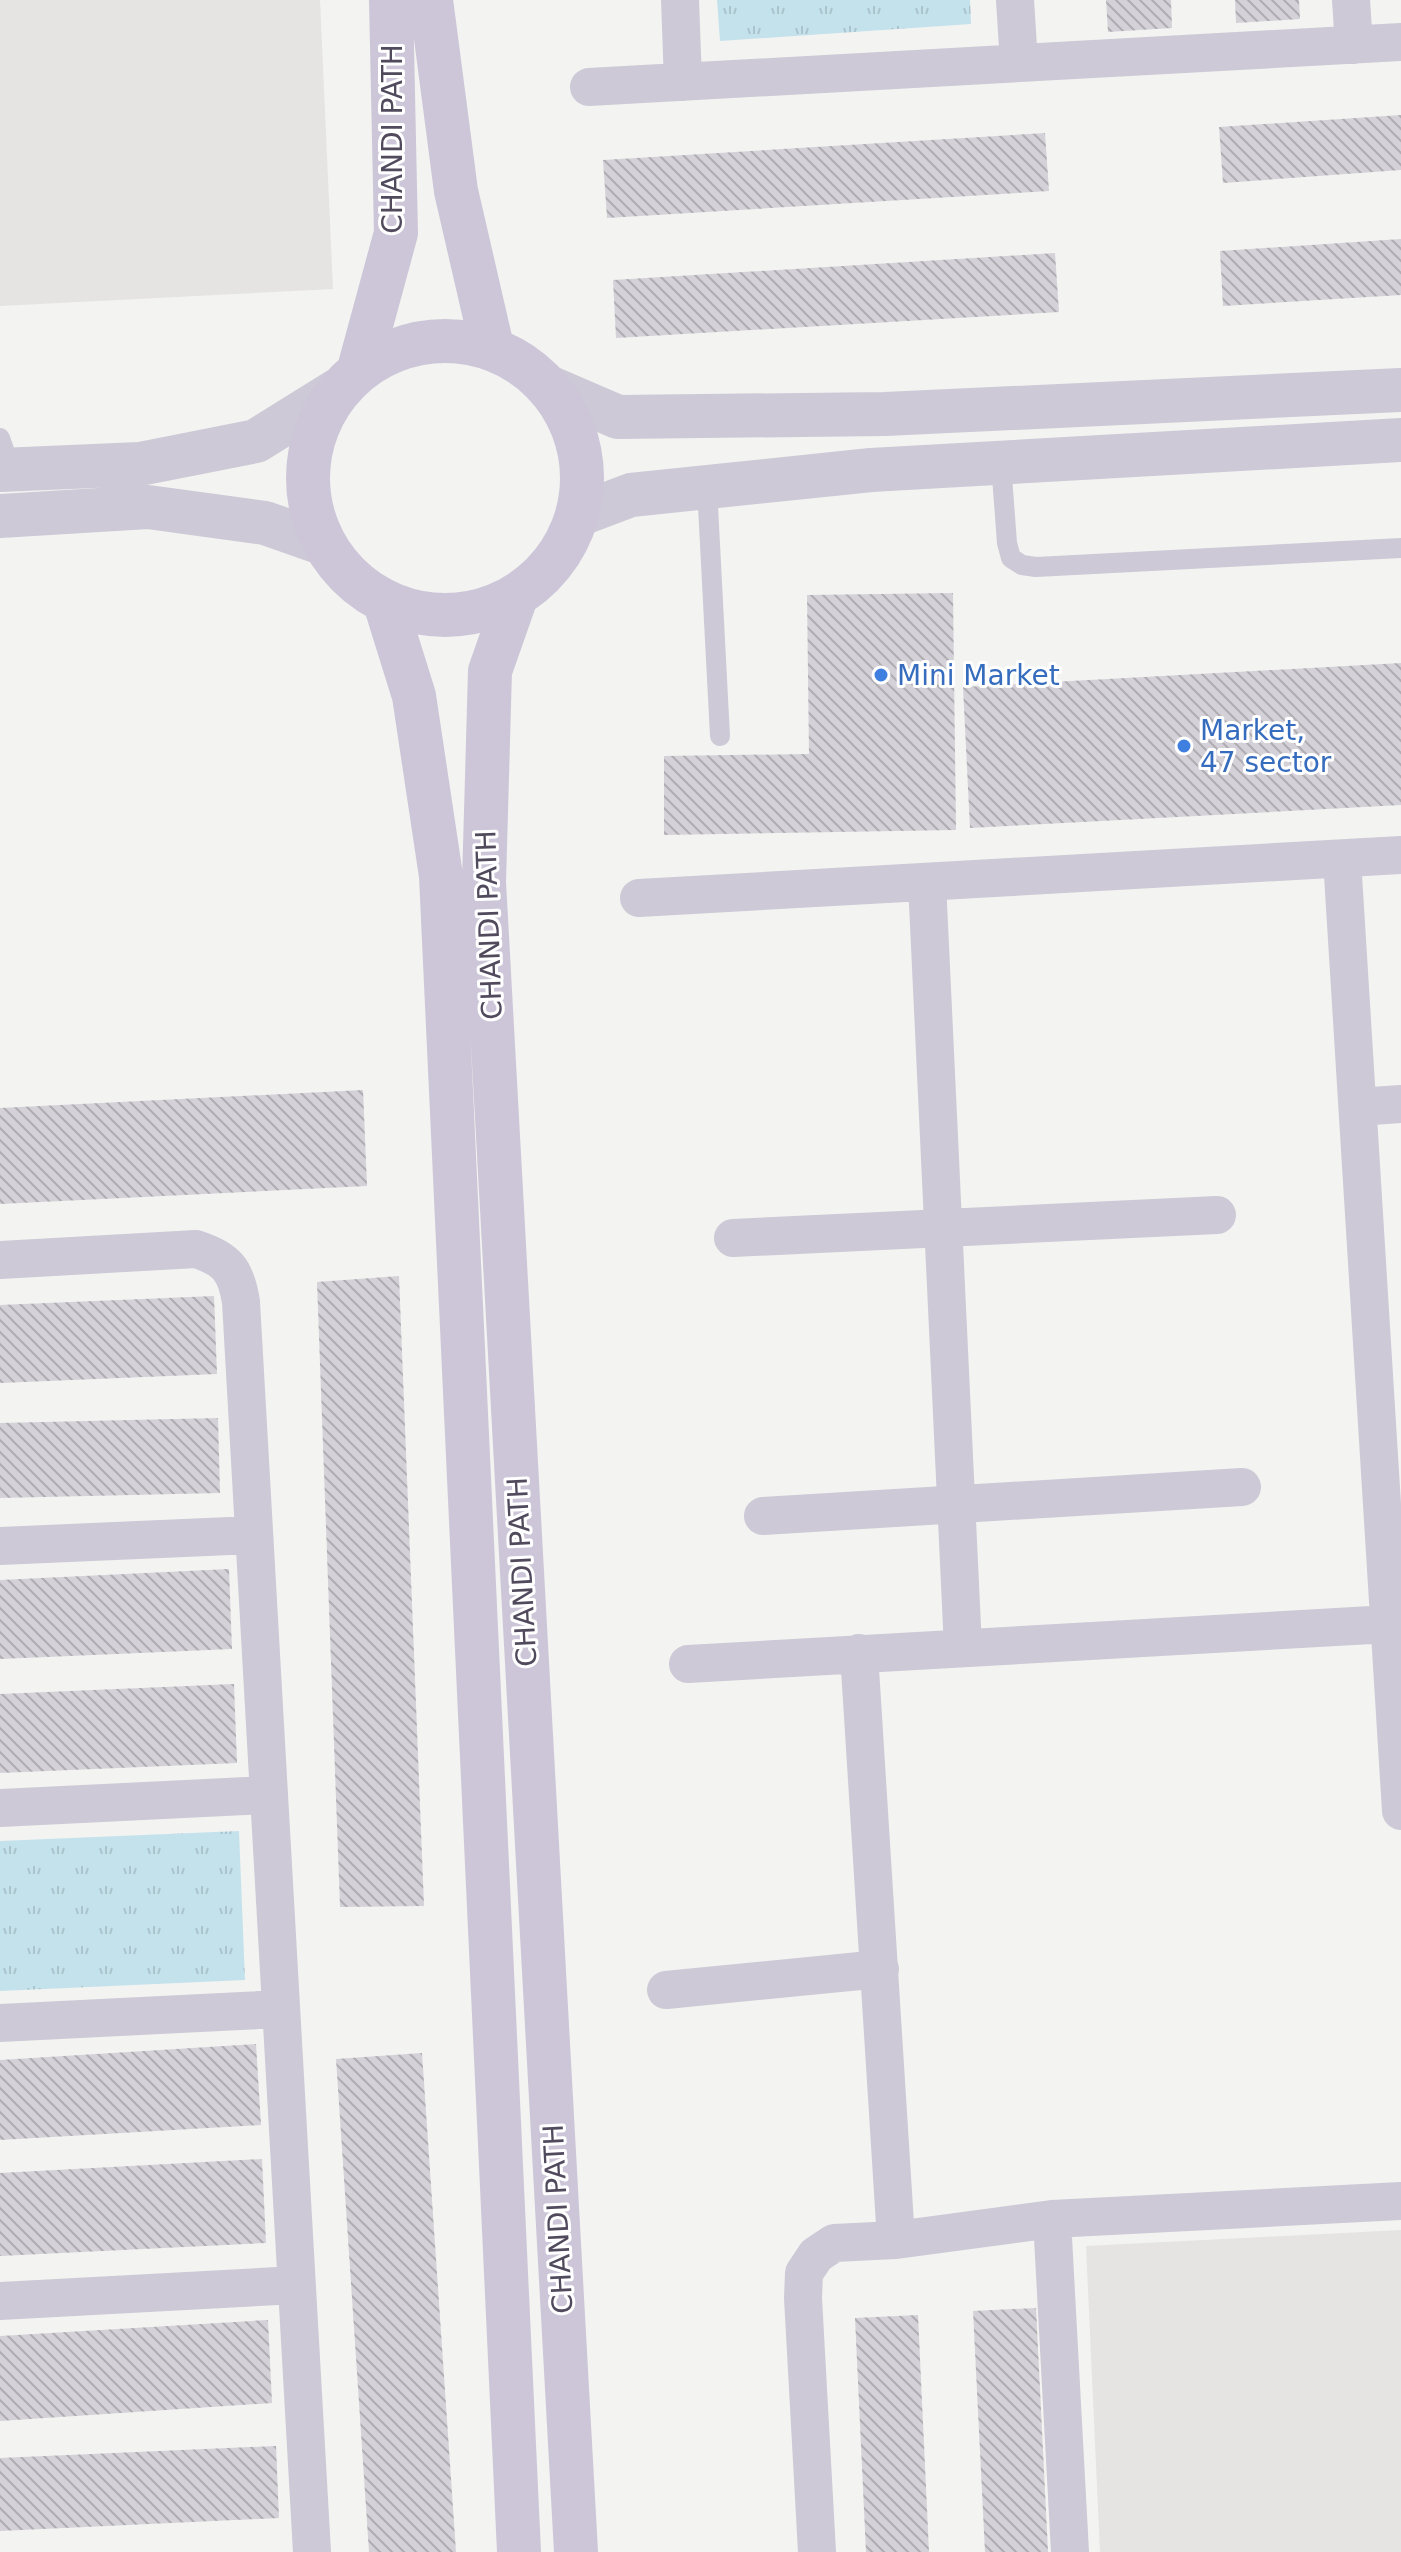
<svg xmlns="http://www.w3.org/2000/svg" width="1401" height="2552" font-family="'DejaVu Sans',sans-serif">
<style>
.education{fill:#e5e4e2}
.grass{fill:url(#grass-tufts)}
.building{fill:url(#building-back-hatch)}
.lines{fill:none;stroke-linecap:round;stroke-linejoin:round}
.service{stroke:#cdc9d6;stroke-width:20}
.minor{stroke:#cdc9d6;stroke-width:38}
.tertiary{stroke:#cdc9d6;stroke-width:44}
.secondary{stroke:#cdc6d8;stroke-width:44}
.shop-dot{fill:#3f7fe0;stroke:#fff;stroke-width:3}
.labels{text-anchor:middle;dominant-baseline:central;stroke-width:6;stroke-linejoin:round;paint-order:stroke}
.street-label{font-size:28px;fill:#514a5d;stroke:#fff}
.shop-label{font-size:28px;fill:#366cbe;stroke:#fff;text-anchor:start}
</style>
<defs>
<pattern id="grass-tufts" width="24" height="20" patternUnits="userSpaceOnUse" patternTransform="scale(2)"><rect width="24" height="20" fill="#c4e2ec"/><path d="M3 7l-1-3M5 7V3M7 7l1-3M15 17l-1-3M17 17v-4M19 17l1-3" fill="none" stroke="#aac3cd"/></pattern>
<pattern id="building-back-hatch" width="6" height="6" patternUnits="userSpaceOnUse" patternTransform="scale(2)"><rect width="6" height="6" fill="#d5d1d8"/><path d="M-1 5l2 2M0 0l6 6M5-1l2 2" fill="none" stroke="#afacb2"/></pattern>
</defs>
<rect width="100%" height="100%" fill="#f3f3f1"/>
<path class="education" d="M0 0H320L333 289 0 306Z
M1401 2230V2552H1100L1086 2246Z"/>
<path class="grass" d="M717 0H970L971 24 720 41Z
M239 1831 245 1980 0 1991V1841Z"/>
<path class="building" d="M1106 0H1171L1172 28 1108 32Z
M1235 0H1299L1300 19 1236 23Z
M1401 115V170L1223 183 1219 127Z
M1045 133 1049 191 607 218 603 160Z
M1401 239V295L1223 306 1220 251Z
M1055 253 1059 312 616 338 613 280Z
M953 593 956 830 664 835V756L809 754 807 595Z
M1401 663V805L970 828 963 687Z
M363 1090 367 1186 0 1204V1108Z
M399 1276 424 1906 340 1907 317 1282Z
M214 1296 217 1374 0 1383V1305Z
M218 1418 220 1493 0 1498V1423Z
M229 1569 232 1649 0 1659V1580Z
M234 1684 237 1763 0 1773V1694Z
M256 2044 261 2125 0 2140V2060Z
M422 2053 456 2552H369L336 2059Z
M262 2159 266 2243 0 2256V2173Z
M1036 2308 1048 2552H985L973 2311Z
M918 2315 929 2552H866L855 2318Z
M268 2320 272 2403 0 2421V2336Z
M276 2446 279 2518 0 2531V2458Z"/>
<g class="lines">
<path class="service" d="M0 438 11 470
M1001 463 1007 543 1011 558 1022 565 1036 567 1401 548
M707 487 720 736"/>
<path class="minor" d="M680 0 683 82
M1015 0 1019 63
M1351 0 1354 45
M589 87 1401 42
M1342 859 1401 1811
M927 882 963 1648
M639 898 1401 855
M1358 1107 1401 1104
M733 1238 1217 1215
M0 1260 196 1249C227 1259 236 1270 241 1302L312 2552
M763 1516 1242 1487
M0 1546 253 1535
M859 1653 896 2240
M688 1664 1389 1624
M0 1808 268 1795
M666 1990 880 1969
M0 2023 280 2009
M1052 2219 1070 2552
M0 2301 296 2285
M817 2552 803 2298 804 2273 816 2255 834 2243 896 2240 1052 2219 1401 2201"/>
<path class="tertiary" d="M553 389 618 417 885 414 1401 390
M0 470 140 464 256 441 338 390
M578 515 631 495 871 470 1401 440
M0 516 148 507 265 523 322 543"/>
<path class="secondary" d="M431 0 456 191 492 347
M308 478a137 137 0 1 1 274 0a137 137 0 1 1-274 0Z
M359 369 396 233 391 0
M516 597 490 671 484 882 576 2552
M385 603 414 696 441 876 519 2552"/>
</g>
<g class="shop-dot">
<circle cx="881" cy="675" r="8"/>
<circle cx="1184" cy="746" r="8"/>
</g>
<g class="labels">
<g class="street-label">
<text transform="translate(392 139) rotate(-90)">CHANDI PATH</text>
<text transform="translate(489 925) rotate(-92)">CHANDI PATH</text>
<text transform="translate(522 1572) rotate(-93)">CHANDI PATH</text>
<text transform="translate(558 2219) rotate(-93)">CHANDI PATH</text>
</g>
<g class="shop-label">
<text x="897" y="675">Mini Market</text>
<text x="1200" y="730">Market,<tspan x="1200" dy="32">47 sector</tspan></text>
</g>
</g>
</svg>
